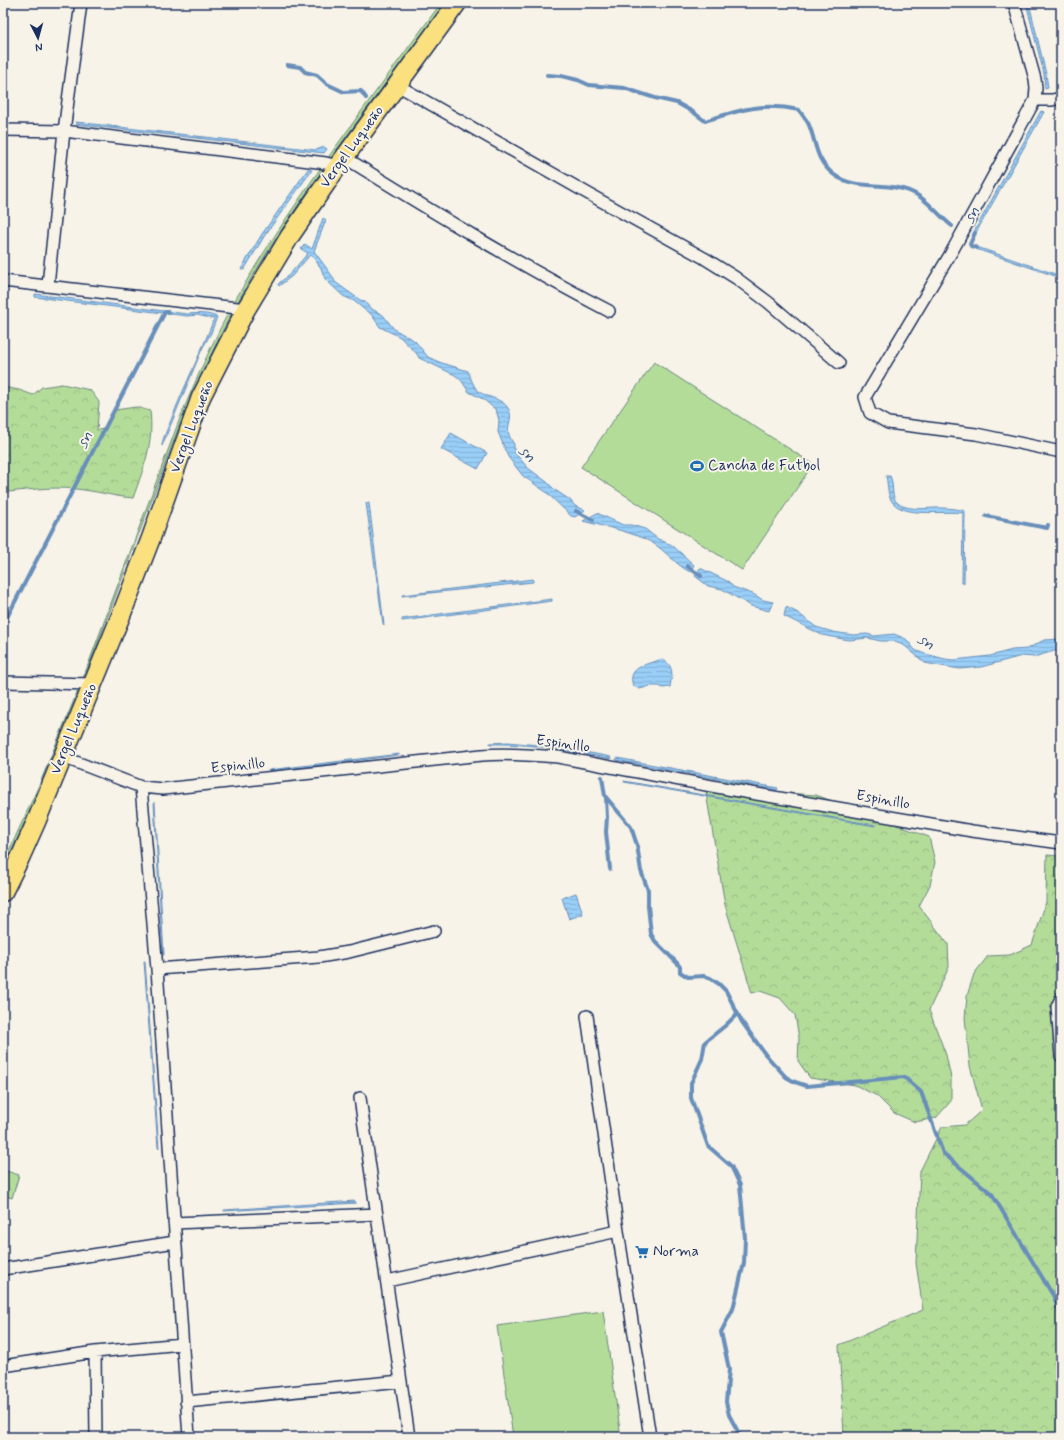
<svg xmlns="http://www.w3.org/2000/svg" width="1064" height="1440" font-family="Mynerve,sans-serif">
<style>
.green{fill:#b4dc99;stroke:#68867c}
.forest{fill:url(#forest-crowns);stroke:#68867c}
.water{fill:url(#water-rules);stroke:#678eba}
.lines{fill:none;stroke-linecap:round;stroke-linejoin:round}
.stream{stroke:#678eba;stroke-width:4}
.minor-casing{stroke:#1b2f5e;stroke-width:14}
.primary-casing{stroke:#1b2f5e;stroke-width:21}
.minor{stroke:#f7f3e8;stroke-width:11}
.primary{stroke:#fbe080;stroke-width:18}
.labels{text-anchor:middle;dominant-baseline:central;stroke-width:4;stroke-linejoin:round;paint-order:stroke}
.street-label{font-size:15px;fill:#1b2f5e;stroke:#f7f3e8}
.poi-label{font-size:15px;fill:#1b2f5e;stroke:#f7f3e8;text-anchor:start}
.water-label{font-size:16px;font-style:italic;fill:#3a5784;stroke:#f7f3e8}
</style>
<defs>
<pattern id="forest-crowns" width="20" height="18" patternUnits="userSpaceOnUse"><rect width="20" height="18" fill="#b4dc99"/><path d="M2 6a3 3 0 1 1 6 0M12 15a3 3 0 1 1 6 0" fill="none" stroke="#9abd86"/></pattern>
<pattern id="water-rules" width="6" height="5" patternUnits="userSpaceOnUse"><rect width="6" height="5" fill="#99cef7"/><path d="M0 2.5h6" fill="none" stroke="#83b1d6"/></pattern>
</defs>
<rect width="100%" height="100%" fill="#f7f3e8"/>
<filter id="ink" filterUnits="userSpaceOnUse"><feTurbulence type="fractalNoise" baseFrequency=".025" numOctaves="2"/><feDisplacementMap in="SourceGraphic" scale="8" xChannelSelector="R" yChannelSelector="G"/><feConvolveMatrix kernelMatrix="1 2 1 2 8 2 1 2 1" color-interpolation-filters="sRGB"/></filter>
<g filter="url(#ink)">
<path class="green" d="M441 3H445C375 99 300 193 241 296 219 335 200 379 182 419L76 701 42 784 3 870V864L40 783 85 673 180 418C197 377 216 334 238 295 298 193 371 99 441 3Z
M654 362 813 464 742 570 581 467Z
M3 1170 19 1175 12 1198 3 1195Z
M603 1311 621 1437H513L497 1326Z"/>
<path class="forest" d="M62 384 90 390 99 402 97 430 106 429 115 410 136 407 150 411C154 443 144 467 133 498 116 497 101 492 84 490 59 486 34 489 9 492L3 488V387L19 390 33 395 42 387Z
M723 778 770 792 816 795 929 837 935 862 930 885 919 906 948 944 949 967 929 1010 946 1055 951 1078V1101L936 1118 915 1122 894 1113 877 1096 855 1085 810 1078 798 1061 799 1038 795 1015 780 998 760 991 752 993 725 905 706 793Z
M1047 855 1061 856V1437H908L905 1435 903 1437H846L844 1435 839 1345 923 1310 916 1263 920 1171 942 1127 965 1125 982 1110 970 1066 965 1018 967 996 974 974 988 956 1010 955 1032 945 1046 902Z"/>
<path class="water" d="M1026 3H1029L1046 74 1048 88 1045 89 1044 74Z
M1041 111 1044 112 973 238 971 237Z
M76 122 316 150 324 147 327 149 324 153 76 124Z
M308 169 312 170 265 235 244 270 241 269 262 234Z
M323 218 326 220 314 251 333 277 335 282 360 300 364 301 370 308 383 315 394 329 415 341 428 357 439 362 468 371C471 378 473 386 478 391 487 398 502 398 508 408 516 421 501 427 514 444V449L516 454 528 468 547 482 555 490 570 500 575 506 585 510 575 517 571 516 546 492 523 476 508 457 498 432 499 420 496 410 483 399 469 392 461 380 455 375 419 358 417 354 400 337 380 327 371 314 366 311 354 301 343 296 325 279 321 268 312 256 310 255 292 276 279 286 278 284 290 274 308 253 301 249 305 244 312 249Z
M974 246 1061 276V278L973 248Z
M35 294 187 314C197 313 208 313 217 317L211 333 202 349 162 446C162 439 168 428 171 420 184 386 201 353 214 319L197 315 187 316 35 297Z
M451 433 487 453 478 469 441 449Z
M886 476H890C894 484 891 492 895 500 904 513 931 507 943 508 950 508 958 509 965 511L964 583H962L963 513C944 510 902 519 891 500 887 493 888 484 886 476Z
M366 503H369L384 625 383 624Z
M597 513 623 525H631L645 529 658 539 672 545 694 565 690 572C676 565 665 550 651 542 630 531 605 527 583 521Z
M700 568 729 582 733 587 753 594 763 600 773 602 769 611 751 606 722 589 708 586 695 576Z
M533 579V582L402 596V595Z
M552 599V601L402 621V619Z
M786 607 798 613 816 627 833 632 853 635 867 634 874 636 894 634 906 639 915 650 922 653 945 659 954 660 990 656 1012 650 1027 649 1044 640 1061 639V649L1034 657 1022 656 981 667 960 669 935 665 925 663 905 646 895 641H880L868 638 849 640 832 637 822 635 784 616Z
M662 659C675 666 672 675 670 687L663 688 659 686H650L640 689 633 686C626 666 649 664 662 659Z
M508 742 559 747 611 757V759C570 751 532 743 490 744V743Z
M399 754V755L269 772V770Z
M617 758 778 788 777 790 616 760Z
M624 781 875 825V826L624 782Z
M154 803H155L164 955H163Z
M576 893 583 914 569 919 562 898Z
M144 961H145L159 1148H158Z
M355 1201 356 1203 224 1211V1210Z"/>
<g class="lines">
<path class="stream" d="M287 65 300 67 305 72 317 75 327 84 344 92 361 91 366 98
M547 75 561 76 578 80 589 85 624 88 655 98 677 103 693 112 705 121C739 110 762 102 799 110 802 115 807 120 809 125 817 145 815 159 833 174 852 189 876 183 898 188 924 192 934 212 952 226
M975 233 970 244 971 246 977 248
M576 511 593 520
M986 516 1047 528 1048 525
M687 566 701 576
M3 625 165 312H168
M602 777 605 796 631 827 637 845 641 871 648 890V906L651 934 655 941 677 963 680 967V972L688 977 704 976 710 978 719 984 726 991 742 1022 765 1054 786 1077 795 1082 807 1086 904 1077 921 1092 943 1153 992 1194 1054 1297 1061 1317
M606 798 607 817 606 832 610 869
M737 1012 736 1015 726 1025 705 1042 702 1059 691 1083V1098L708 1146 731 1166 740 1185 745 1238 744 1263 733 1309 721 1332 729 1369 726 1402 729 1415 741 1437"/>
<g class="minor-casing">
<path id="minor" d="M1014 3 1035 79 1036 88 1035 100 951 253 865 397 870 413 888 423 976 434 1061 452
M397 85 594 197 704 258 736 278 768 302 839 363
M1035 100H1052L1061 98
M3 130 64 131 326 163 338 166
M344 157C431 211 518 264 609 311
M3 281 246 309
M48 285 64 131 81 3
M3 682 93 684
M63 757 141 787 163 789 482 755C508 753 532 755 558 757L733 790 972 831 1061 843
M141 787 157 969 189 1437
M157 969 319 957 349 952 434 931
M1061 998 1057 1007 1061 1056
M587 1016 618 1231 650 1437
M360 1098 409 1437
M174 1223 377 1214
M3 1269 175 1242
M387 1281 618 1231
M95 1352 96 1437
M3 1366 95 1352 182 1344
M186 1402 401 1381"/>
</g>
<g class="primary-casing">
<path id="primary" d="M3 892 20 858 36 822 122 613 151 538 201 397 246 309 290 236 338 166 457 3"/>
</g>
<use href="#minor" class="minor"/>
<use href="#primary" class="primary"/>
</g>
</g>
<defs>
<g id="stadium-bare" transform="scale(1.08)"><path d="M0-5a6.5 5 0 1 0 0 10a6.5 5 0 1 0 0-10ZM-3.5-1.8h7v3.6h-7Z" fill="#1f6fb2" stroke="#f7f3e8" stroke-width="2.5" paint-order="stroke"/></g>
<g id="supermarket-bare" transform="scale(1.08)"><path d="M-6-5.5h2.5l.6 2H6L4.5 2H-2.5L-4.4-4H-6ZM-1.5 3.2a1.3 1.3 0 1 0 .1 0ZM3 3.2a1.3 1.3 0 1 0 .1 0Z" fill="#1f6fb2" stroke="#f7f3e8" stroke-width="2.5" paint-order="stroke"/></g>
</defs>
<g fill-rule="evenodd">
<use href="#stadium-bare" x="697" y="466"/>
<use href="#supermarket-bare" x="642" y="1252"/>
</g>
<g class="labels">
<g class="street-label">
<text transform="translate(352 147) rotate(-54)">Vergel Luqueño</text>
<text transform="translate(192 427) rotate(-69)">Vergel Luqueño</text>
<text transform="translate(74 729) rotate(-67)">Vergel Luqueño</text>
<text transform="translate(563 744) rotate(8)">Espinillo</text>
<text transform="translate(238 766) rotate(-6)">Espinillo</text>
<text transform="translate(883 800) rotate(10)">Espinillo</text>
</g>
<g class="poi-label">
<text x="708" y="466">Cancha de Futbol</text>
<text x="653" y="1252">Norma</text>
</g>
<g class="water-label">
<text transform="translate(972 215) rotate(-61)">sn</text>
<text transform="translate(85 440) rotate(-63)">sn</text>
<text transform="translate(527 454) rotate(46)">sn</text>
<text transform="translate(926 642) rotate(34)">sn</text>
</g>
</g>
<rect width="1064" height="1440" fill="none" stroke="#f7f3e8" stroke-width="16"/>
<rect x="8" y="8" width="1048" height="1424" fill="none" stroke="#1b2f5e" stroke-width="1.5" filter="url(#ink)"/>
<g transform="translate(38 38) rotate(174)" stroke="#f7f3e8" stroke-width="3" paint-order="stroke">
<path d="M0-3L7 15L0 10L-7 15Z" fill="#1b2f5e"/>
<text y="-6" font-size="11" font-weight="bold" text-anchor="middle" fill="#1b2f5e">N</text>
</g>
</svg>
